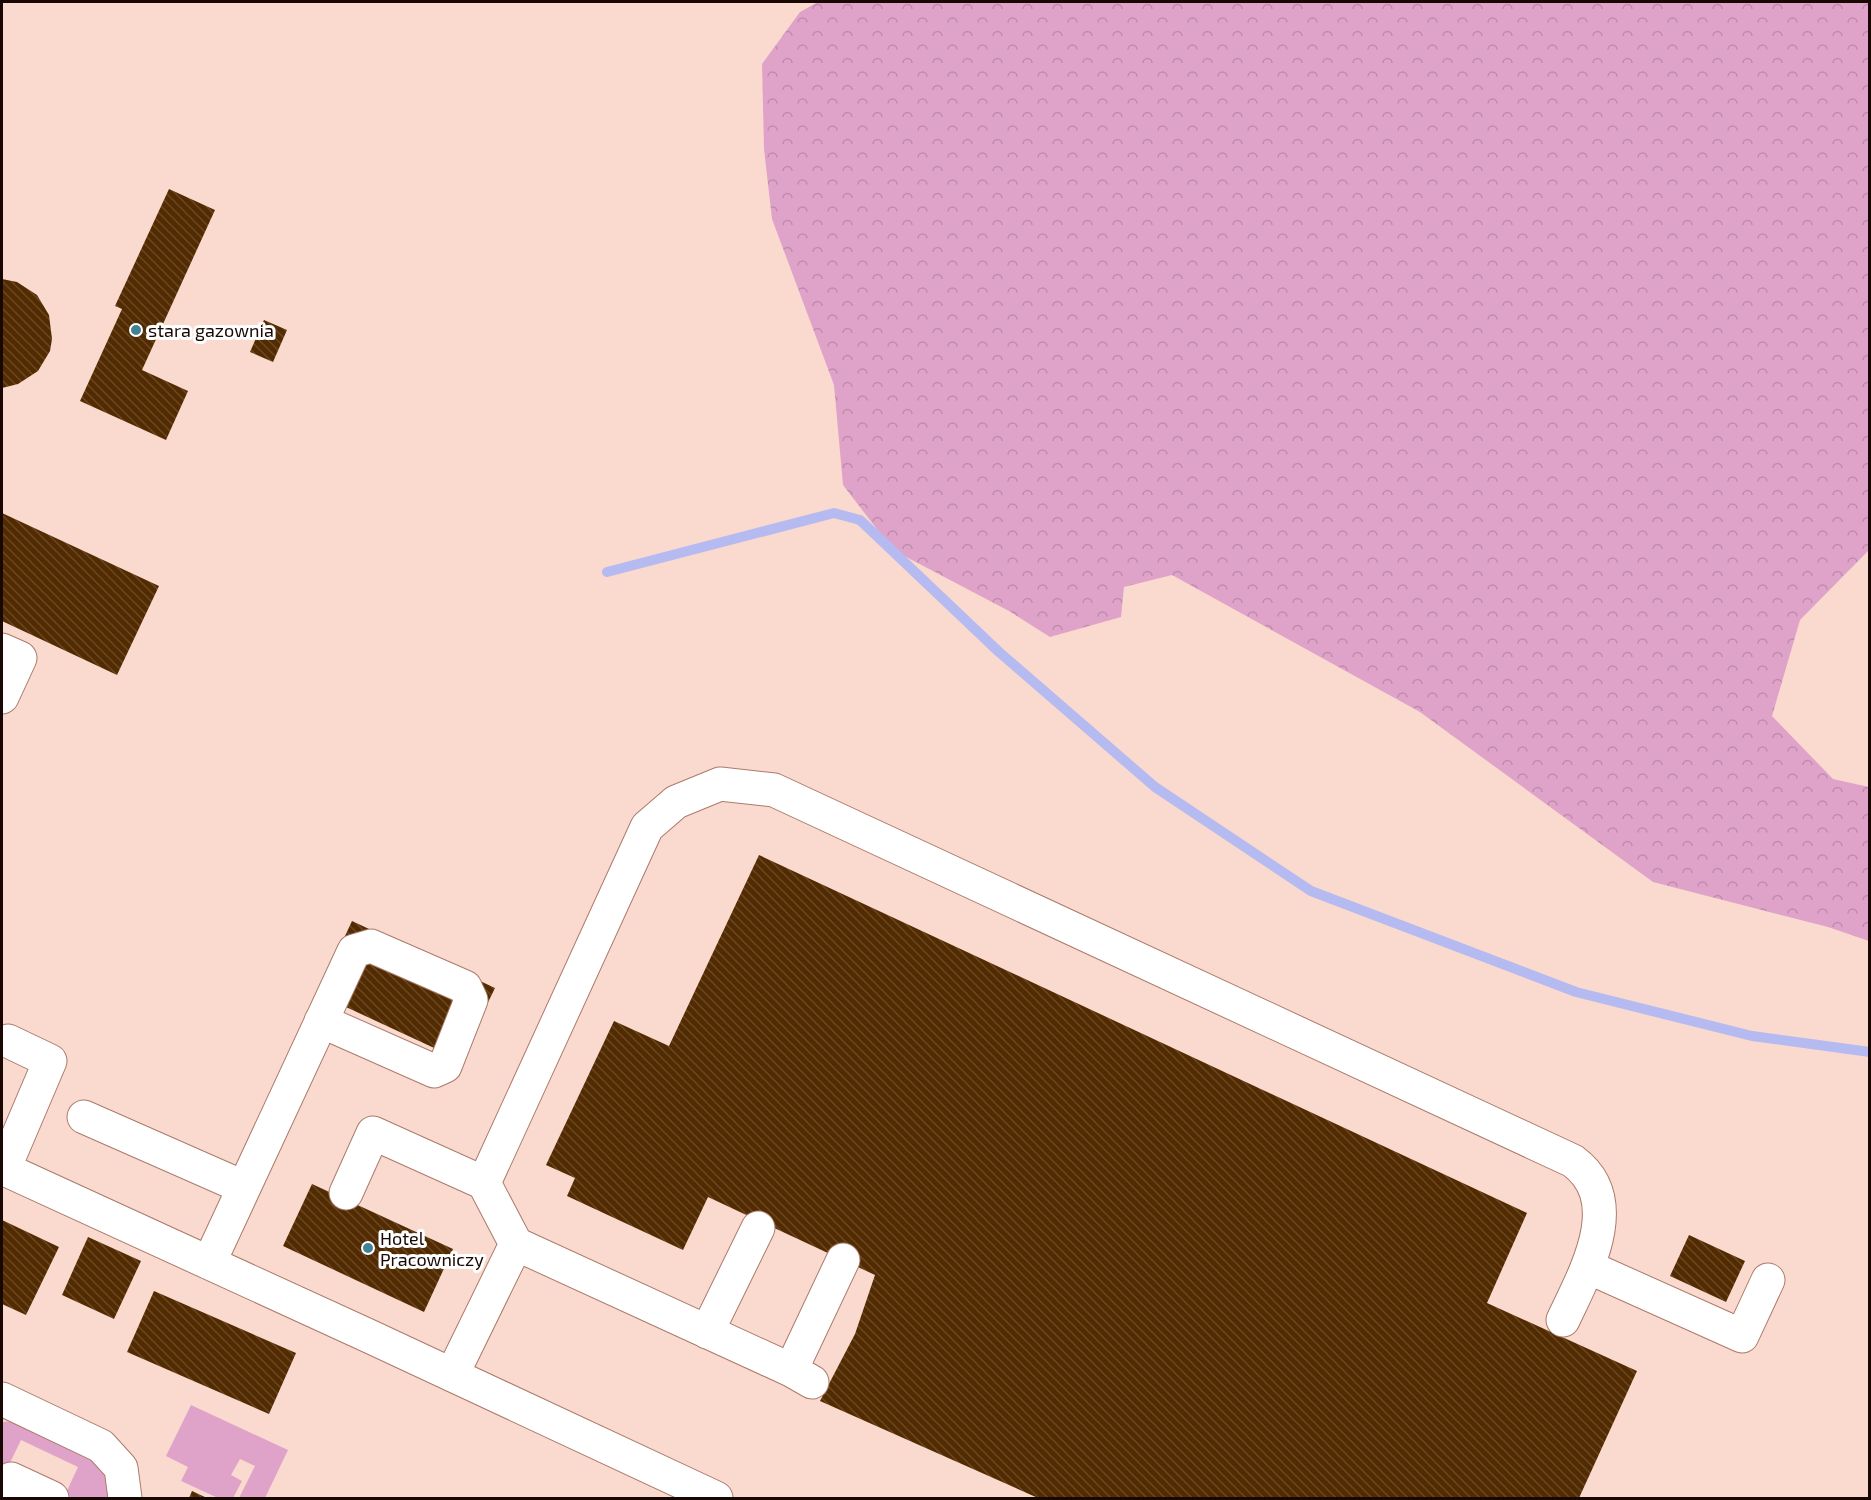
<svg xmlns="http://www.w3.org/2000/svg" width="1871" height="1500" font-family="'Exo 2',sans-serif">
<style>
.grass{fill:#dfa3ca}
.forest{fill:url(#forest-crowns)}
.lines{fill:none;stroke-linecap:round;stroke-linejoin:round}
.stream{stroke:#b5baf1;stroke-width:10}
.building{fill:url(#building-back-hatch)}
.minor-casing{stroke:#ab7b6a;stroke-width:35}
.minor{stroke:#fff;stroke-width:33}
.poi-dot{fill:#428296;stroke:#fff;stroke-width:2}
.labels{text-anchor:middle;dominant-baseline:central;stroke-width:6;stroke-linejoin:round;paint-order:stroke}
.poi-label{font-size:18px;fill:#180703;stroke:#fff;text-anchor:start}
</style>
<defs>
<pattern id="forest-crowns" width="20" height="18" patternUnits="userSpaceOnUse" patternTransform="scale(1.5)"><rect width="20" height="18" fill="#dfa3ca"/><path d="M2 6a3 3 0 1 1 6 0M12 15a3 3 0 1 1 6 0" fill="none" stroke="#bf8bac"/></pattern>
<pattern id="building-back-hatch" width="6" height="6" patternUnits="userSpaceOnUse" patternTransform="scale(1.5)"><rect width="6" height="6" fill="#532b01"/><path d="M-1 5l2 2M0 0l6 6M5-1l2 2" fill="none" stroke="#684725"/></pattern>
</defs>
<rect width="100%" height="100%" fill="#fad9ce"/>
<path class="grass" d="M191 1405 288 1450 265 1498H239L255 1466 240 1459 231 1475 242 1481 233 1498H218L181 1481 188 1467 166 1456Z
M15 1421 93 1457 104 1467 110 1498H74L65 1495 78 1467 21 1440 7 1469 2 1466V1422Z"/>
<path class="forest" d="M818 2H1869V550L1800 620 1772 716 1833 779 1869 787V941L1828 927 1653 882 1420 712 1172 575 1124 587 1121 617 1050 637 1009 611 893 550 843 485 834 385 772 219 764 149 762 64 800 12Z"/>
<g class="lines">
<path class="stream" d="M607 572 834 513 860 520 999 652 1155 787 1311 891 1576 992 1752 1036 1870 1052"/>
</g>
<path class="building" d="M169 189 215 210 142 370 188 391 166 440 80 401 122 309 115 306Z
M2 279 17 282 37 295 49 315 52 339 50 351 38 371 18 384 2 388Z
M264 320 287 330 273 362 250 352Z
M2 513 159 586 117 675 2 621Z
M759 855 1527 1213 1487 1303 1637 1371 1579 1498H1038L820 1401 855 1334 875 1275 708 1197 683 1250 567 1196 575 1178 546 1165 614 1021 669 1046Z
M352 921 495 988 460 1060 318 994Z
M312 1184 453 1249 424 1312 283 1246Z
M2 1220 59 1247 26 1315 2 1304Z
M1689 1235 1745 1261 1726 1302 1670 1276Z
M88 1237 141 1261 114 1319 62 1295Z
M154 1291 296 1353 269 1414 127 1352Z
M192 1491 207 1498H189Z"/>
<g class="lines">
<g class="minor-casing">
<path id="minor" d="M2 650 20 658 2 697
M84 1117 243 1187
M2 1168 371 1337 716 1498
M4 1169 50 1061 8 1041
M346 1193 373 1133 484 1183
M516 1244 791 1370 812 1382
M209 1263 354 951 371 946 465 987 471 1000 445 1066 434 1071 321 1021
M1588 1267 1742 1336 1768 1280
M707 1332 758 1228
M791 1370 843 1260
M452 1375 516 1244 484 1183 647 827 676 802 720 784 774 790 1573 1161C1627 1201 1585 1273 1563 1320
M2 1399 101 1446 121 1468 125 1498
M3 1498 11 1479 52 1498"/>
</g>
<use href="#minor" class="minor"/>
</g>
<g class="poi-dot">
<circle cx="136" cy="330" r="6"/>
<circle cx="368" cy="1248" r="6"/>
</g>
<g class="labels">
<g class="poi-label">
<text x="148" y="330">stara gazownia</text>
<text x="380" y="1238">Hotel<tspan x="380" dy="21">Pracowniczy</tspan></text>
</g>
</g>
<rect width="1871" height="1500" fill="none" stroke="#180703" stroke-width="6"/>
</svg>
